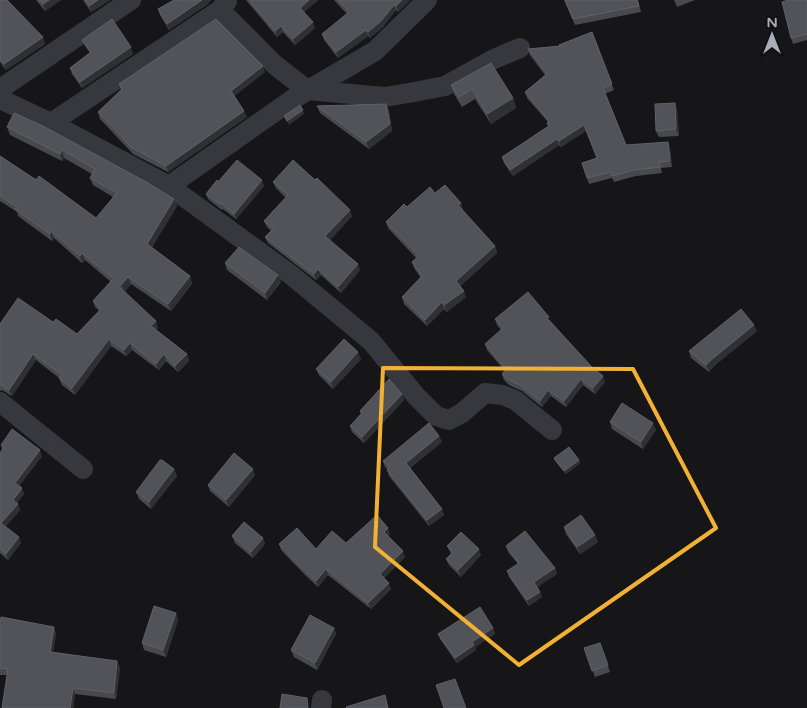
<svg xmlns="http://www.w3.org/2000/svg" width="807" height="708" font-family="'Varela Round',sans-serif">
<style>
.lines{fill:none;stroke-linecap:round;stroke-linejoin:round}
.street{stroke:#37383d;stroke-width:20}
.wall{fill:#47494d}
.shaded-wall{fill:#2f3033}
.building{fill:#525359;stroke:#5f6168}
.marked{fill:none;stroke:#f2b134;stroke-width:4;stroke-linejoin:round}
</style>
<rect width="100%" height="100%" fill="#161618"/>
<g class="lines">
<path class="street" d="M220 10 275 65 307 90 385 97 414 92 445 86 494 59 520 48
M0 89 131 0
M0 99 51 123 169 186 290 274 371 341 416 396 436 416 449 420 462 413 485 393 502 395 515 400 552 430
M51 123 220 10 227 1
M169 186 293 99 375 51 427 0
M0 402 83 469
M321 708 322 700"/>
</g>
<path class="wall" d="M0 0 45 44 6 70 0 62Z
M36 0H61L45 11Z
M83 0H110L91 12Z
M246 0H318L304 12 315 28 295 45 283 32 277 37Z
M334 0H410L398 12 396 10 383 27 370 38 368 36 338 58 324 40 322 34 347 14Z
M564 0H638L641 12 575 25Z
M674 0H695L677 7Z
M807 0V40L793 44 791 38Z
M208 4 169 30 160 15 158 9Z
M592 32 614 90 605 94 626 145 670 148 672 167 661 168 662 173 636 176 614 182 612 178 589 184 582 163 597 158 586 131 561 147 559 145 513 176 504 163 502 157 548 126 547 123 548 122 527 98 525 92 545 75 530 55 528 49 560 46 559 45Z
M82 40 133 54 82 88 72 74 70 68 90 53 85 46Z
M265 72 234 96 247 117 168 172 133 154 100 119 98 112 121 90 119 84Z
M451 85 513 98 516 108 491 124 475 99 462 107 454 94Z
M675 103 677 109 679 136 659 137 656 131Z
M386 104 389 111 392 131 369 149 320 113 317 106Z
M7 127 174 199 177 206 152 247 190 276 192 284 171 311 131 284 125 291 158 328 156 330 187 354 189 361 178 372 166 361 159 370 132 350 126 356 111 346 75 395 62 385 59 378 36 360 12 396 2 390 0 391V324L53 322 77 334 99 311 95 307 93 301 111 282 85 260 82 263 54 238 52 241 18 216 17 212 0 201V156L96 218 113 197 93 185 90 178 92 174 64 158 62 161 10 135Z
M218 182 264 186 236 219 223 209 222 210 208 199 206 194Z
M273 182 352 216 330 240 360 270 341 293 321 275 316 280 268 243 265 237 271 231 267 227 264 221 286 198 276 188Z
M435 193 461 203 463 210H462L495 246 497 253 460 286 466 297 447 312 444 309 427 326 404 304 402 297 421 278 414 268 412 262 416 258 388 228 386 222 407 207Z
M225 263 281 282 267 300 227 270Z
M495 319 550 321 605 382 595 394 583 385 566 407 551 396 542 407 522 391 509 385 504 380 502 374 505 371 487 350 485 344 501 330 497 325Z
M757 331 714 366 709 372 691 358 689 351Z
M361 359 333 389 319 375 316 369Z
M402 394 404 400 364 443 352 432 350 426 361 414 360 411Z
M610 422 656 430 643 449 612 429Z
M439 436 442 442 410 468 444 515 429 526 389 476 387 469 385 467 383 461Z
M1 445 42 456 19 486 24 494 17 503 20 510 5 527 21 543 8 560 0 553V453L2 450Z
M554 458 579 460 580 463 566 474 555 461Z
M174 469 177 476 151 509 139 499 136 492Z
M255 475 229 507 210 491 208 485Z
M564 527 598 542 580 554 566 534Z
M390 534 388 536 405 557 384 578 391 589 371 609 328 575 318 587 305 575 281 550 279 544 316 549Z
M232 536 263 538 265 544 253 558 235 543Z
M447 546 481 555 461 577 449 565 446 559 451 554Z
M506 546 555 568 557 574 537 587 540 592 542 597 529 606 509 577 507 571 518 564 508 552Z
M176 613 178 620 166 657 144 650 142 643Z
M0 623 56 633 53 652 117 661 120 668 116 699 75 694 73 708H2L7 675H0Z
M334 628 336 634 317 670 294 657 291 650Z
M493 628 495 634 475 647 476 650 457 663 440 639 438 634Z
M600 643 610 672 595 677 584 648Z"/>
<path class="shaded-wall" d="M49 0H61L45 11 43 4Z
M98 0H110L91 12 89 6Z
M202 0H211L208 4 169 30 167 24Z
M309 0H318L302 14 300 8Z
M402 0H410L398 12 396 6Z
M394 5 396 10 383 27 370 38 368 32Z
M313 22 315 28 295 45 293 39Z
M281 26 283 32 277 37 275 31Z
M366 30 368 36 338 58 336 52Z
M43 37 45 44 6 70 4 64Z
M131 47 133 54 82 88 80 82Z
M263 66 265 72 233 97 231 91Z
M513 98 516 108 491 124 487 114Z
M675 103 677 109 679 136 676 129Z
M386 104 389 111 392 131 369 149 366 142Z
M303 110 304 114 289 125 287 121Z
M244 111 247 117 168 172 166 166Z
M584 125 586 131 561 147 559 141Z
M557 139 559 145 513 176 510 170Z
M668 142 670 148 672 167 670 161Z
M62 150 64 158 62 161 60 154Z
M262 180 264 186 236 219 234 214Z
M174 199 177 206 150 251 147 244Z
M461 203 463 210 461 212 458 205Z
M350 210 352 216 328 242 325 236Z
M51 231 54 238 52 241 50 234Z
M495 246 497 253 458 287 456 281Z
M82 253 85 260 82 263 80 256Z
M358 264 360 270 341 293 338 287Z
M318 269 321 275 316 280 314 274Z
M278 275 281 282 267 300 265 293Z
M190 276 192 284 171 311 168 304Z
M128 277 131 284 124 293 121 285Z
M464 291 466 297 447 312 444 305Z
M442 302 444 309 427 326 425 320Z
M156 321 158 328 154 333 151 326Z
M754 325 757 331 714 366 709 372 706 365 711 360Z
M109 339 111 346 75 395 72 388Z
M130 343 132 350 126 356 124 350Z
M358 352 361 359 333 389 331 382Z
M33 354 36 360 12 396 9 390Z
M164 354 166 361 159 370 156 364Z
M187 354 189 361 178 372 175 366Z
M603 376 605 382 595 394 593 388Z
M581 379 583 385 566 407 564 401Z
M548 390 551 396 542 407 540 401Z
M402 394 404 400 364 443 362 437Z
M653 423 656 430 643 449 641 442Z
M439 436 442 442 408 469 406 463Z
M40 450 42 456 17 489 15 483Z
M579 460 580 463 566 474 564 471Z
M174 469 177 476 151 509 149 502Z
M253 469 255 475 229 507 226 500Z
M22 488 24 494 15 505 13 500Z
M18 504 20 510 3 529 1 523Z
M442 509 444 515 429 526 427 520Z
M388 528 390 534 386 537 384 532Z
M595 535 598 542 580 554 577 547Z
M19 537 21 543 8 560 6 554Z
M263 538 265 544 253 558 251 552Z
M479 549 481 555 461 577 458 570Z
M403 551 405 557 382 580 380 574Z
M555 568 557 574 536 588 534 582Z
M326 569 328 575 318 587 316 581Z
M389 583 391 589 371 609 368 603Z
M540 592 542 597 529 606 527 600Z
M176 613 178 620 166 657 163 650Z
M54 627 56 633 52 658 50 652Z
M334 628 336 634 317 670 315 663Z
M493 628 495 634 475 647 476 650 457 663 455 658 472 642Z
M117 661 120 668 116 699 114 693Z
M73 688 75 694 73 708H70Z"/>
<path class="building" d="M0 0H7L43 37 4 64 0 59Z
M39 0H49L43 4Z
M85 0H98L89 6Z
M174 0H202L167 24 158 9Z
M249 0H309L300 8 313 22 293 39 281 26 275 31Z
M338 0H402L396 6 394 5 381 21 368 32 366 30 336 52 322 34 349 12Z
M565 0H637L639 6 573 19Z
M788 0H807V34L791 38 782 2Z
M112 19 131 47 80 82 70 68 91 52 82 40Z
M216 19 263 66 231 91 244 111 166 166 131 147 98 112 122 89 119 84Z
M592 32 612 84 603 88 626 145 668 142 670 161 659 162 660 167 634 170 612 176 611 172 587 178 582 163 597 158 584 125 559 141 557 139 510 170 502 157 549 126 547 123 549 121 525 92 547 74 528 49 561 46 559 45Z
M491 63 513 98 487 114 472 89 459 97 451 85Z
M675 103 676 129 656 131 655 104Z
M386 104 390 124 366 142 317 106Z
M300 105 303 110 287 121 284 116Z
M14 113 43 126 148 183 174 199 147 244 190 276 168 304 128 277 121 285 82 253 80 256 51 231 50 234 15 209 17 207 0 196V156L36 180 39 176 96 218 117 193 90 178 95 169 62 150 60 154 7 127Z
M237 160 262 180 234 214 221 203 220 204 206 194 217 180 218 182Z
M293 160 315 180 317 178 350 210 325 236 358 264 338 287 318 269 314 274 265 237 273 229 264 221 288 195 273 182Z
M445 185 461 203 458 205 495 246 456 281 464 291 444 305 442 302 425 320 402 297 422 276 412 262 419 256 386 222 404 204 407 207 430 187 435 193Z
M239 247 278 275 265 293 225 263Z
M112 280 156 321 151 326 187 354 175 366 164 354 156 364 130 343 124 350 109 339 72 388 59 378 62 375 33 354 9 390 0 384V324L18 298 53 322 56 319 77 334 101 309 93 301Z
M528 292 549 317 547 318 591 366 603 376 593 388 581 379 564 401 548 390 540 401 520 385 507 379 502 374 506 369 485 344 503 328 495 319Z
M741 309 754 325 711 360 706 365 689 351Z
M344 339 358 352 331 382 316 369Z
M389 379 402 394 362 437 350 426 362 413 360 411Z
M622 403 653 423 641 442 610 422Z
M429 423 439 436 406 463 442 509 427 520 387 470 390 467 383 461Z
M12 429 40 450 15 483 22 488 13 500 18 504 1 523 19 537 6 554 0 549V453L4 447 1 445Z
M569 447 579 460 564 471 554 458Z
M234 453 253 469 226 500 208 485Z
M160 460H162L174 469 149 502 136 492Z
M377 515 388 528 384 532 403 551 380 574 389 583 368 603 326 569 316 581 303 569 279 544 297 528 316 549 332 531 346 543Z
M581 515 595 535 577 547 564 527Z
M244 522 263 538 251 552 232 536Z
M525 531 555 568 534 582 540 592 527 600 507 571 519 563 506 546Z
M461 532 479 549 458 570 446 559 453 552 447 546Z
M154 606 176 613 163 650 142 643Z
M480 607 493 628 472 642 474 645 455 658 438 634Z
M310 615 334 628 315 663 291 650Z
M1 617 54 627 50 652 117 661 114 693 73 688 70 708H2L8 669 0 668V623Z
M600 643 608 665 592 671 584 648Z
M455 679 466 708H444L436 685Z
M282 694 307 698 308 708H280Z
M385 695 388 708H347L346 707Z"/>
<path class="marked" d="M383 368 633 369 716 528 519 665 375 547Z"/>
<g transform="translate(772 35)" stroke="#111113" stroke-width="4" paint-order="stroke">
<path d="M0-4L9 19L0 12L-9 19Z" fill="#a8adb8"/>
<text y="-8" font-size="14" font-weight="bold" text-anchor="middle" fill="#a8adb8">N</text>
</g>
</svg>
